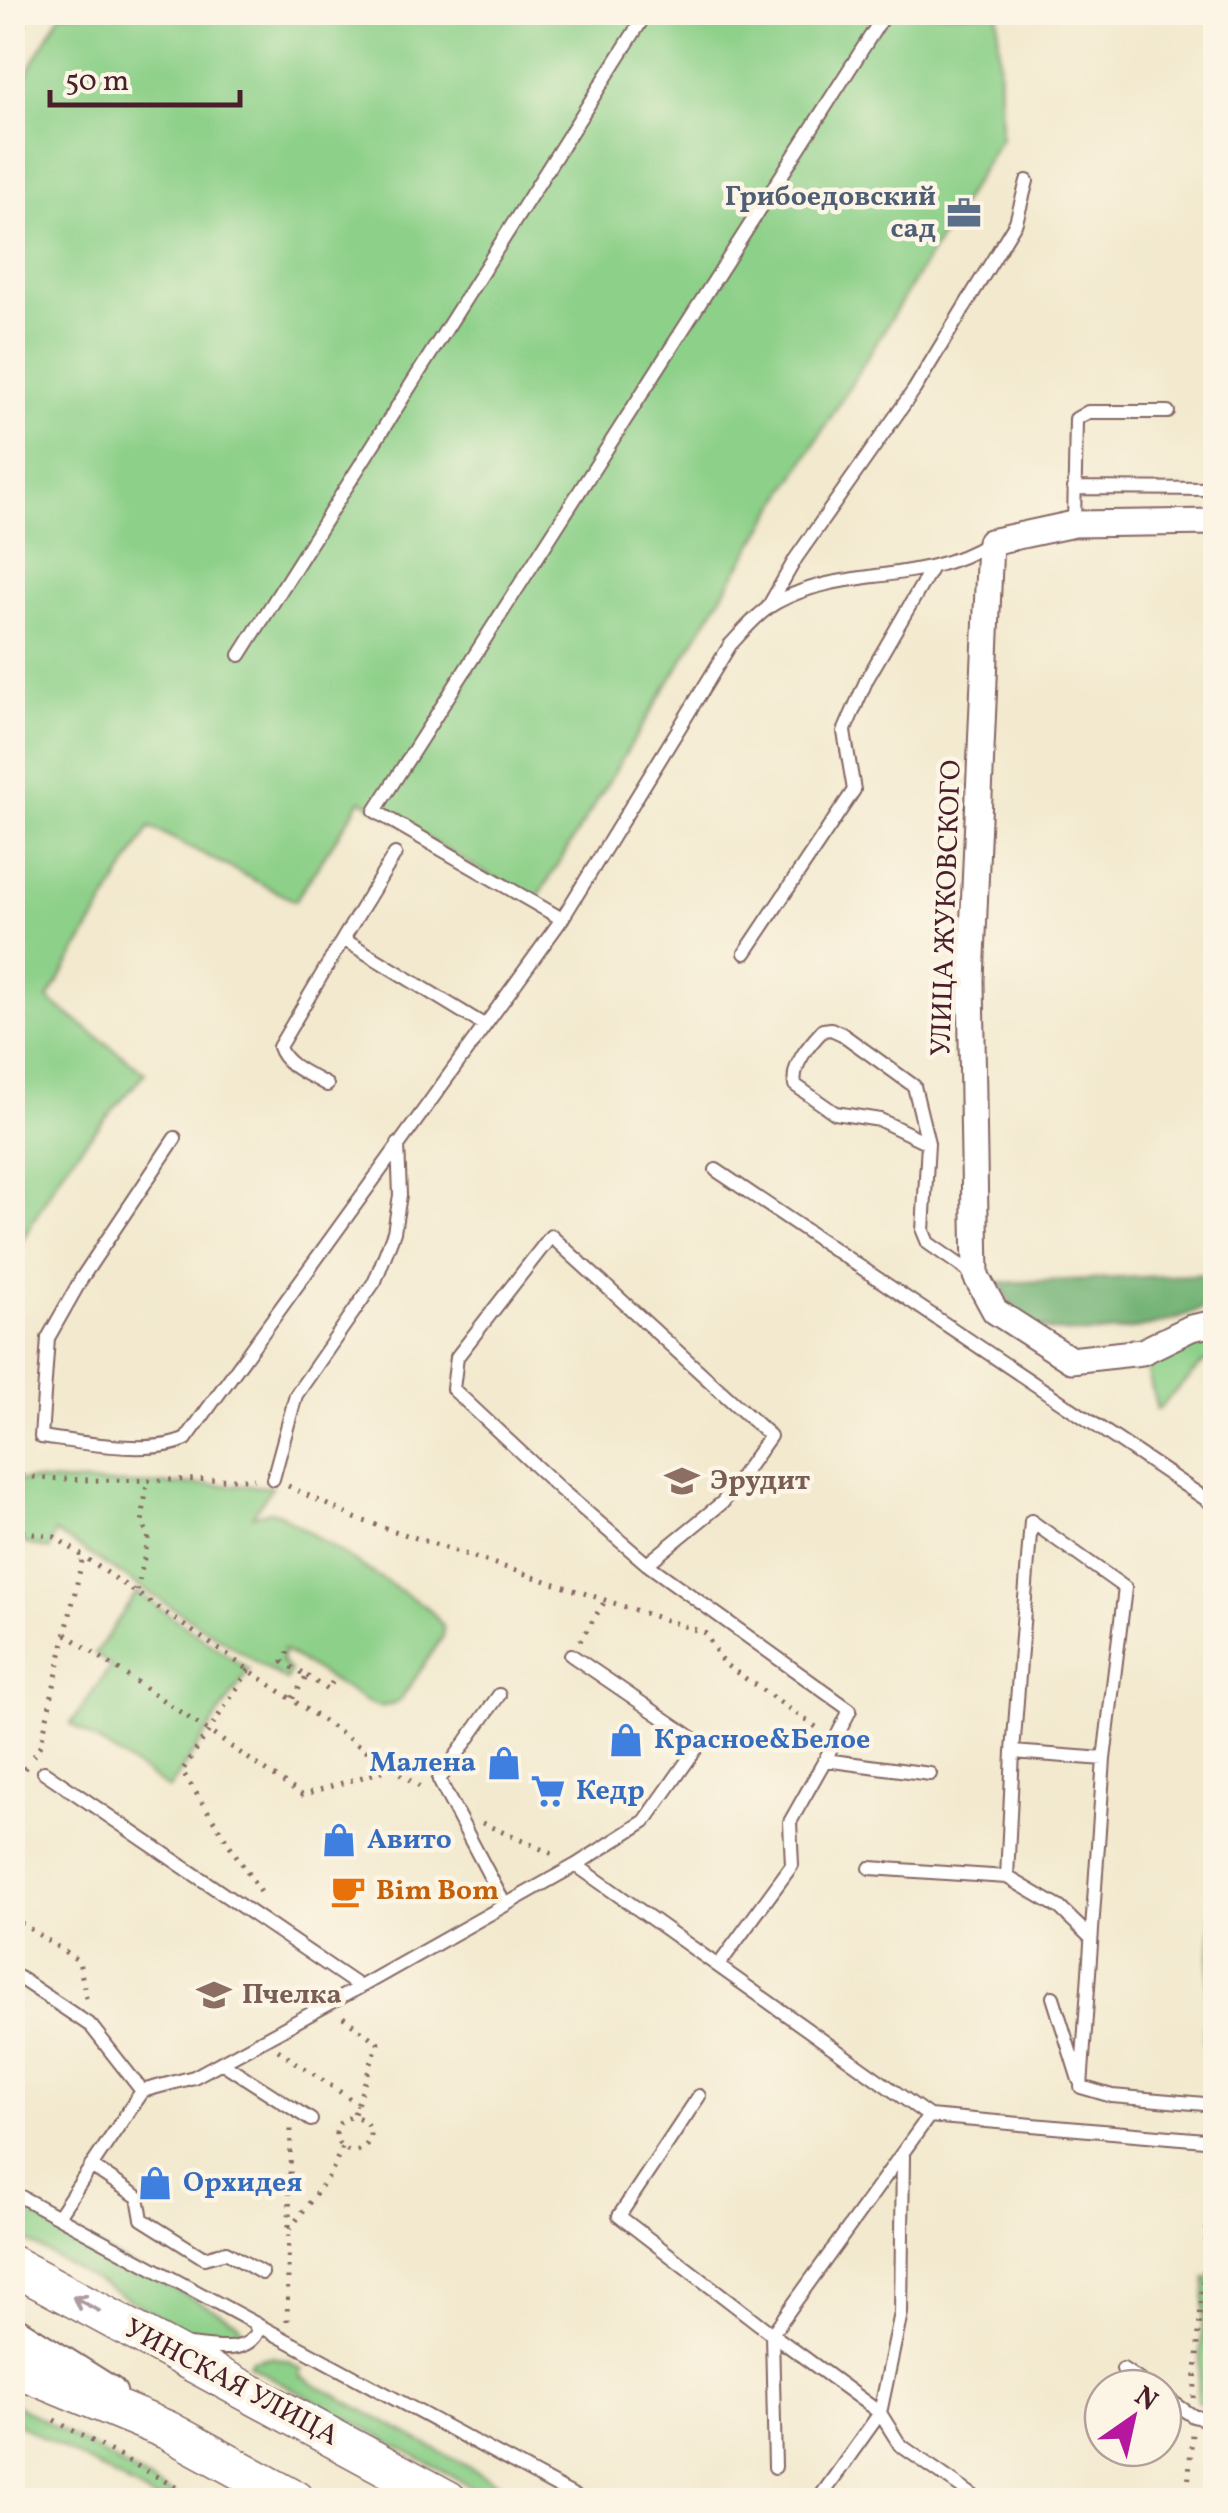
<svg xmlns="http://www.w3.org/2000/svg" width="1228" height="2513" font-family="Vollkorn,serif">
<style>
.green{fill:#8dd089;stroke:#6c785a;stroke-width:2.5}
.forest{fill:#72b275;stroke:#5e6850;stroke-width:2.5}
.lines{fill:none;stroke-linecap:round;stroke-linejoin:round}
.service-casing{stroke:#856664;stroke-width:16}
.minor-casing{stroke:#856664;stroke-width:29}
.secondary-casing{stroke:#856664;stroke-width:39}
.primary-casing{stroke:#856664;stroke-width:41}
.path{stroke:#856664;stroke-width:5;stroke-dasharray:2.5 8;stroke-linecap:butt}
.service{stroke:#fff;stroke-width:12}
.minor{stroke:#fff;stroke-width:25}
.secondary{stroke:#fff;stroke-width:35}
.primary{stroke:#fff;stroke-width:38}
.oneway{stroke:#ae9aa0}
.labels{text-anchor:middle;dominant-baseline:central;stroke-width:9;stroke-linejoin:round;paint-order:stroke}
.service-label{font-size:28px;font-weight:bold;fill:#4e5e75;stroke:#fcf5e5;text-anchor:end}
.street-label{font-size:28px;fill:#4a1f2b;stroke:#fcf5e5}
.education-label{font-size:28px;font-weight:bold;fill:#785e54;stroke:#fcf5e5;text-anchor:start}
.shop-label{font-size:28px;font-weight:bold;fill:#366cbe;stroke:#fcf5e5;text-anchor:start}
.food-label{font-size:28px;font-weight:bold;fill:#c56008;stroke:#fcf5e5;text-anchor:start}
</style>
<rect width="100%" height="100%" fill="#fcf5e5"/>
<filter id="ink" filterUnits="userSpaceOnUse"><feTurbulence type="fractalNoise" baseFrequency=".01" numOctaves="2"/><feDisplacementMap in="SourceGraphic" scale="20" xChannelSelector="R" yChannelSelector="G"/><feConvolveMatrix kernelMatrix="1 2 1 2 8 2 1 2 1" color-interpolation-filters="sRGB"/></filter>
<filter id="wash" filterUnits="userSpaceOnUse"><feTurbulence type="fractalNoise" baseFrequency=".0048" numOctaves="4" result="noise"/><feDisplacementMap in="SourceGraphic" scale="40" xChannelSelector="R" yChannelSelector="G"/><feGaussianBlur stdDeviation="2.25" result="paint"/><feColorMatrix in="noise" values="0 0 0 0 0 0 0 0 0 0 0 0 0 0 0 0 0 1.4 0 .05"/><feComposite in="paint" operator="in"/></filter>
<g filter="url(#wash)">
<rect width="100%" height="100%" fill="#f2e9ce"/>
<path class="green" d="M61 13H998L1001 138 535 902 361 800 295 901 150 827 48 999 145 1073 64 1167 13 1256 12 100Z
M1215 1327V1361L1204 1362 1157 1410 1145 1360Z
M30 1480C111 1487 191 1482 272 1487L252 1516 270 1511 280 1514 429 1609 443 1626V1636L400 1701C386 1708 378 1708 365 1701L283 1650 281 1662 290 1670 286 1681 55 1532 50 1550 13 1540V1481Z
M137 1592 249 1670 169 1789 71 1724 111 1666 95 1654Z
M1215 1874V2072L1210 2070 1204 2040Z
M13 2202 237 2322 245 2336 240 2341 217 2343 198 2339 13 2233Z
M1206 2278 1215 2280V2404L1197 2402Z
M271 2357 287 2361 302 2370 300 2376 529 2500H496L249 2365 252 2360Z
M13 2403 183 2500H156L13 2421Z
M1213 2430 1215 2500H1205Z"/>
<path class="forest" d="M1215 1274V1300C1185 1328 1053 1349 1020 1317 1012 1309 1006 1293 1000 1283Z"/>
</g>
<g filter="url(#ink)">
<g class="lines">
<g class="service-casing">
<path id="service" d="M1074 488 1216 489
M1074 524 1076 419 1088 412H1168
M767 609 796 558 914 390 1016 222 1027 181
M240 655 647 12
M562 919 375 811 886 12
M343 939 395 854
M745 953 854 790 844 732 867 679 931 569
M327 1085C311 1075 285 1066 279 1047L343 939 484 1025
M175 1138 83 1276 48 1338 41 1437C78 1442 152 1456 186 1439L562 919 730 645C744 630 759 612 777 602 843 566 921 586 989 543
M928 1143 880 1120 835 1113 795 1085C791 1065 810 1044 823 1030L831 1029 842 1034 914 1086 928 1143 923 1231 928 1243 974 1275
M716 1170 1216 1506
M273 1479 296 1395 375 1281 394 1232 400 1195 398 1144
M647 1564 723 1502 770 1436 551 1236 457 1357 453 1389 561 1490 647 1564 850 1710 825 1760
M571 1655 700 1743 645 1821 576 1865 929 2116 1216 2141
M499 1695 439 1780 504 1903
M1013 1752 1104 1759
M44 1772 360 1987 576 1865
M870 1868 1007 1877
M1091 1938 1060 1908 1007 1877 1013 1752 1031 1521 1125 1588 1104 1759 1081 2087 1112 2096 1216 2105
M718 1966 792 1865 790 1822 825 1760 930 1774
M12 1973 91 2026 142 2091
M1053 1997 1079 2080
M221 2062 311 2120
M699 2096 619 2216 772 2334 929 2116
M903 2155 901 2313 880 2413 900 2445 979 2500
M91 2166 138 2197 142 2219 204 2258 226 2252 262 2273
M12 2192 582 2500
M58 2216 142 2091 194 2077 360 1987
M772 2334 880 2413 818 2500
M772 2334 775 2467
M188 2345C212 2347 246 2356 258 2331L254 2323
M1123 2369 1151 2388
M1163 2396 1193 2416 1216 2422"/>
</g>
<g class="minor-casing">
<path id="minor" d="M1216 522 1074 524 990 542 971 980 976 1276 995 1311 1071 1360 1142 1352 1191 1328 1216 1323"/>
</g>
<g class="secondary-casing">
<path id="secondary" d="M12 2333 109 2394"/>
</g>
<g class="primary-casing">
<path id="primary" d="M12 2265 448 2500
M12 2366 167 2430 295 2500"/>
</g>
<path class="path" d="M12 42 32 12
M12 1475C93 1484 173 1479 254 1479
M288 1486 355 1518 705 1633 723 1663 819 1729
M12 1529 55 1537 421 1788
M137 1591 149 1535 142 1523 147 1483
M66 1634 302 1795 393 1768
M580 1641 605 1601
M288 1652 283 1662 307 1676 292 1699
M249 1670 182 1771 263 1897
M307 1676 327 1690 333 1681
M33 1756 41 1744 83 1556
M12 1786 27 1765
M482 1823 555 1855
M12 1917 79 1961 87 2003
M343 2017 378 2043 353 2117
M278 2050 358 2104
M336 2134a17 17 0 1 1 34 0a17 17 0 1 1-34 0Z
M290 2229 331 2173 342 2147
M287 2321 291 2127
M1194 2398 1212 2159
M54 2420 199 2500
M1187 2500 1192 2434"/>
<use href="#service" class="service"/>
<use href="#minor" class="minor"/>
<use href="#secondary" class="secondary"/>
<use href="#primary" class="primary"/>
</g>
<defs><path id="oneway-shaft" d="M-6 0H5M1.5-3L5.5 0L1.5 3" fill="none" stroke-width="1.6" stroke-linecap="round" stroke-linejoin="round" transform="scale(2.5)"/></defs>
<use class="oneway" href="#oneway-shaft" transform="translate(86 2304) rotate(-152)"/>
</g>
<defs>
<g id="office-bare" transform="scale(2.7)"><path d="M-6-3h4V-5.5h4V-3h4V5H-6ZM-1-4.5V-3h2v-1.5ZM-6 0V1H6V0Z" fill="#5c6f8a" stroke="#fcf5e5" stroke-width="2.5" paint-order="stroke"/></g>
<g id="school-bare" transform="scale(2.7)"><path d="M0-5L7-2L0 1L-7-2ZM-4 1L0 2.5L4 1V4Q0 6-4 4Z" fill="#8d6e63" stroke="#fcf5e5" stroke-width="2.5" paint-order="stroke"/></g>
<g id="shop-bare" transform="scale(2.7)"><path d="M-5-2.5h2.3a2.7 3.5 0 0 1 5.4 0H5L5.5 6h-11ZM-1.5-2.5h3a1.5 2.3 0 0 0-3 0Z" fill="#3f7fe0" stroke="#fcf5e5" stroke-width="2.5" paint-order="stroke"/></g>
<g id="supermarket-bare" transform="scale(2.7)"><path d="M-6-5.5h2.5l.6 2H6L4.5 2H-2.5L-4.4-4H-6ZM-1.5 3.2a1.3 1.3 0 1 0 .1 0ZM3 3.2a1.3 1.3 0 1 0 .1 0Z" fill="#3f7fe0" stroke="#fcf5e5" stroke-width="2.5" paint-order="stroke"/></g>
<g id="cafe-bare" transform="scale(2.7)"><path d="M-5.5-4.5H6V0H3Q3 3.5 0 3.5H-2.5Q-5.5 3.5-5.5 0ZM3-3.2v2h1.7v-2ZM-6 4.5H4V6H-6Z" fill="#e8710a" stroke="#fcf5e5" stroke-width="2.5" paint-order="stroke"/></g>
</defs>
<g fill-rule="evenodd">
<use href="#office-bare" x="964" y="213"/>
<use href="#school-bare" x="682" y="1481"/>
<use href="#shop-bare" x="626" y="1740"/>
<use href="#shop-bare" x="504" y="1763"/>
<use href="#supermarket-bare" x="548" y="1791"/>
<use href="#shop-bare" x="339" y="1840"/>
<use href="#cafe-bare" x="348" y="1891"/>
<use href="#school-bare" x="214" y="1995"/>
<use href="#shop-bare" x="155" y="2183"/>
</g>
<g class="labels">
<g class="service-label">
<text x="936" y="197">Грибоедовский<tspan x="936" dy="32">сад</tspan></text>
</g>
<g class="street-label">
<text transform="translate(947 908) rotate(-88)">УЛИЦА ЖУКОВСКОГО</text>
<text transform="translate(231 2383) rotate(28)">УИНСКАЯ УЛИЦА</text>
</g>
<g class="education-label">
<text x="710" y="1481">Эрудит</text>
<text x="242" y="1995">Пчелка</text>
</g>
<g class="shop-label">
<text x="654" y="1740">Красное&amp;Белое</text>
<text x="476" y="1763" text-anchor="end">Малена</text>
<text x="576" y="1791">Кедр</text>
<text x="367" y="1840">Авито</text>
<text x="183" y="2183">Орхидея</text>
</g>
<g class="food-label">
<text x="376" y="1891">Bim Bom</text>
</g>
</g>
<rect width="1228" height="2513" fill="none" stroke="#fcf5e5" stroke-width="50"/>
<g transform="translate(1133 2418) rotate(34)"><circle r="48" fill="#fcf5e5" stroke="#b59f9b" stroke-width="2.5"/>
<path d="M0-8L18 38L0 25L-18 38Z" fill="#b5179e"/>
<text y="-15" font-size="28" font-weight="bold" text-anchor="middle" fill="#4a1f2b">N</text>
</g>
<path d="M50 90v15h190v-15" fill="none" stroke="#4a1f2b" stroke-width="5"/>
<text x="65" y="90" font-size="30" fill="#4a1f2b" stroke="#fcf5e5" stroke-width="8" paint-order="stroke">50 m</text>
</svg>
